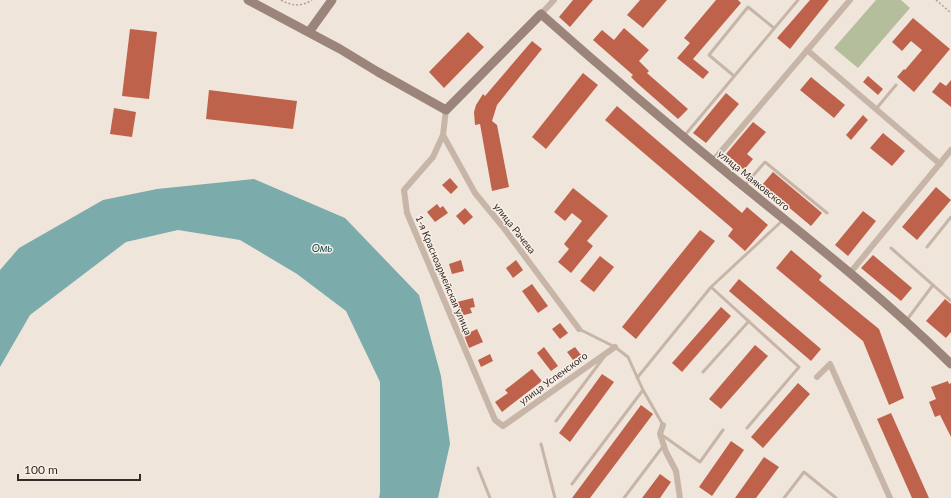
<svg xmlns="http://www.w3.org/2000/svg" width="951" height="498" font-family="Lato,sans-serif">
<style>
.green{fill:#b4be9c}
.water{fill:#7cabab}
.building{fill:#be624b}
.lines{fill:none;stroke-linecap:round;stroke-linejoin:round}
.path{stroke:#b39f92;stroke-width:1.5;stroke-dasharray:2 2;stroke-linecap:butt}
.lane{stroke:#c7b5a8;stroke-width:3}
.street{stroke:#c7b5a8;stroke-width:6}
.secondary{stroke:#9b8479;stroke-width:9}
.labels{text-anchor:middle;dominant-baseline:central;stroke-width:3;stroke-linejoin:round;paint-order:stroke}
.street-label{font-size:10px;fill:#342b28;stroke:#f8efe7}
.water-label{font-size:11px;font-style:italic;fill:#205253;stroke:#f8efe7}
</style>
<rect width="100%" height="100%" fill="#f0e5db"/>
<path class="green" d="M876 0H901L910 8 858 68 834 48Z"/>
<path class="water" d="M254 179 345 218 419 295 441 376 450 444 438 498H379L380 493V382L346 311 297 274 240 240 178 230 126 242 30 315 0 367V270L19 248 103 200 157 189Z"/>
<path class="building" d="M573 0H593L570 27 559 17Z
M640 0H667L643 28 627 15Z
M716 0H738L741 3 693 59 709 72 703 79 677 58 690 43 684 38Z
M810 0H829L790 49 777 38Z
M913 18 950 49 914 92 897 77 904 69 905 70 922 50 911 41 902 51 892 42Z
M624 28 649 50 639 61 649 71 647 73 688 109 678 119 637 83 631 77 633 75 593 40 602 30 614 40Z
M130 29 157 32 149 99 122 96Z
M468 32 484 47 444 88 429 72Z
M532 41 542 49 497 105 492 121 497 125 509 187 492 191 480 124 475 125 474 112 476 105 483 94 485 96Z
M583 73 598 85 546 149 532 137Z
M868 76 883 89 878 95 863 82Z
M811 77 845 105 834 118 800 90Z
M951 80V107L932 92 940 82 946 86Z
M209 90 297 101 293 129 206 119Z
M726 93 739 104 706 143 693 133Z
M617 106 742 213 747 207 768 225 745 251 728 236 733 229 605 120Z
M114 108 136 112 132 137 110 134Z
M863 115 868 120 851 140 846 135Z
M753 122 766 132 747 154 753 159 744 170 726 154Z
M883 133 905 151 892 166 870 148Z
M773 172 822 213 811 226 762 185Z
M450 178 458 187 451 194 442 185Z
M936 187 951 200 917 240 902 227Z
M573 188 608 216 587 241 593 246 571 273 558 262 569 249 564 244 582 221 572 213 565 221 554 212Z
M437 204 440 208 443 206 448 213 435 222 427 212Z
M465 208 473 217 464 225 456 216Z
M863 211 876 221 848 256 835 245Z
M700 230 715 241 636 339 622 327Z
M791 250 822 276 819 280 879 329 904 398 889 405 863 341 776 268Z
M873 255 912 288 901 301 861 268Z
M600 256 614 267 594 292 580 281Z
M461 260 464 271 452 274 449 264Z
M516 260 523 270 513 278 506 268Z
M739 279 821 349 811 361 729 291Z
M532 284 548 306 538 313 522 291Z
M473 298 475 307 470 308 472 313 460 316 457 302Z
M945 299 951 304V332L946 338 926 321Z
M721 307 731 316 682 372 672 363Z
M560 323 568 333 560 339 552 329Z
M477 329 483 342 469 348 464 335Z
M755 345 768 356 721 409 709 399Z
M544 347 558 366 551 371 537 353Z
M575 347 581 355 573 360 567 352Z
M490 354 493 361 481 367 478 360Z
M532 369 542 381 502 412 495 402 508 393 505 390Z
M602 374 614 382 570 442 559 433Z
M948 381 949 384 951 383V437L940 415 935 417 929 402 936 399 931 387Z
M798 383 810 394 763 448 751 437Z
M641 405 653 414 590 498H572Z
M891 413 929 498H912L877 419Z
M731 441 744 450 712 496 699 487Z
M764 457 779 467 756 498H735Z
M660 474 671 482 660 498H642Z"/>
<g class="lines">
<path class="path" d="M281 0C292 6 301 7 312 0
M936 0 951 13"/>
<path class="lane" d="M734 76 709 55 748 7 774 28
M876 109 896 85
M685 135 798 0
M745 185 765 162 827 213
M927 247 951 217
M891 248 933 285 906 321
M933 285 951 301
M579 329 615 347 628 357 643 390 663 425
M703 372 749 321
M637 378 711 287
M556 421 604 357
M747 428 799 367 711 287 783 220
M662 435 700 462 723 430
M541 444 555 498
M478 468 490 498
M572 484 643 390
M624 498 664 445
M784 498 804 472 836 498"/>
<path class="street" d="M541 14 554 0
M807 50 940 164
M446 110 443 135 433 157 404 190 407 213 495 420 503 426 615 347
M443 135 475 193 503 227 579 329
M713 161 850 0
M850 273 951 150
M817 377 830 364 890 498
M663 425 660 434 666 452 676 471 680 498"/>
<path class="secondary" d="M248 0 340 49 378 72 446 110 541 14C605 71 671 127 737 181 810 240 884 298 951 364
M309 32 332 0"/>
</g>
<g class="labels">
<g class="street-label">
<text transform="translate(754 180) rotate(39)">улица Маяковского</text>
<text transform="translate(515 228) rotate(52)">улица Рачева</text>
<text transform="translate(444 275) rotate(67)">1-я Красноармейская улица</text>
<text transform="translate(553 378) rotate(-36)">улица Успенского</text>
</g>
<g class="water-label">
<text x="322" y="247">Омь</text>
</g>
</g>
<path d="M18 474v6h122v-6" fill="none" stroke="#342b28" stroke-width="2"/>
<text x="24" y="474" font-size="12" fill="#342b28" stroke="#f8efe7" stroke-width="3" paint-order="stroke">100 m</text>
</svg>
